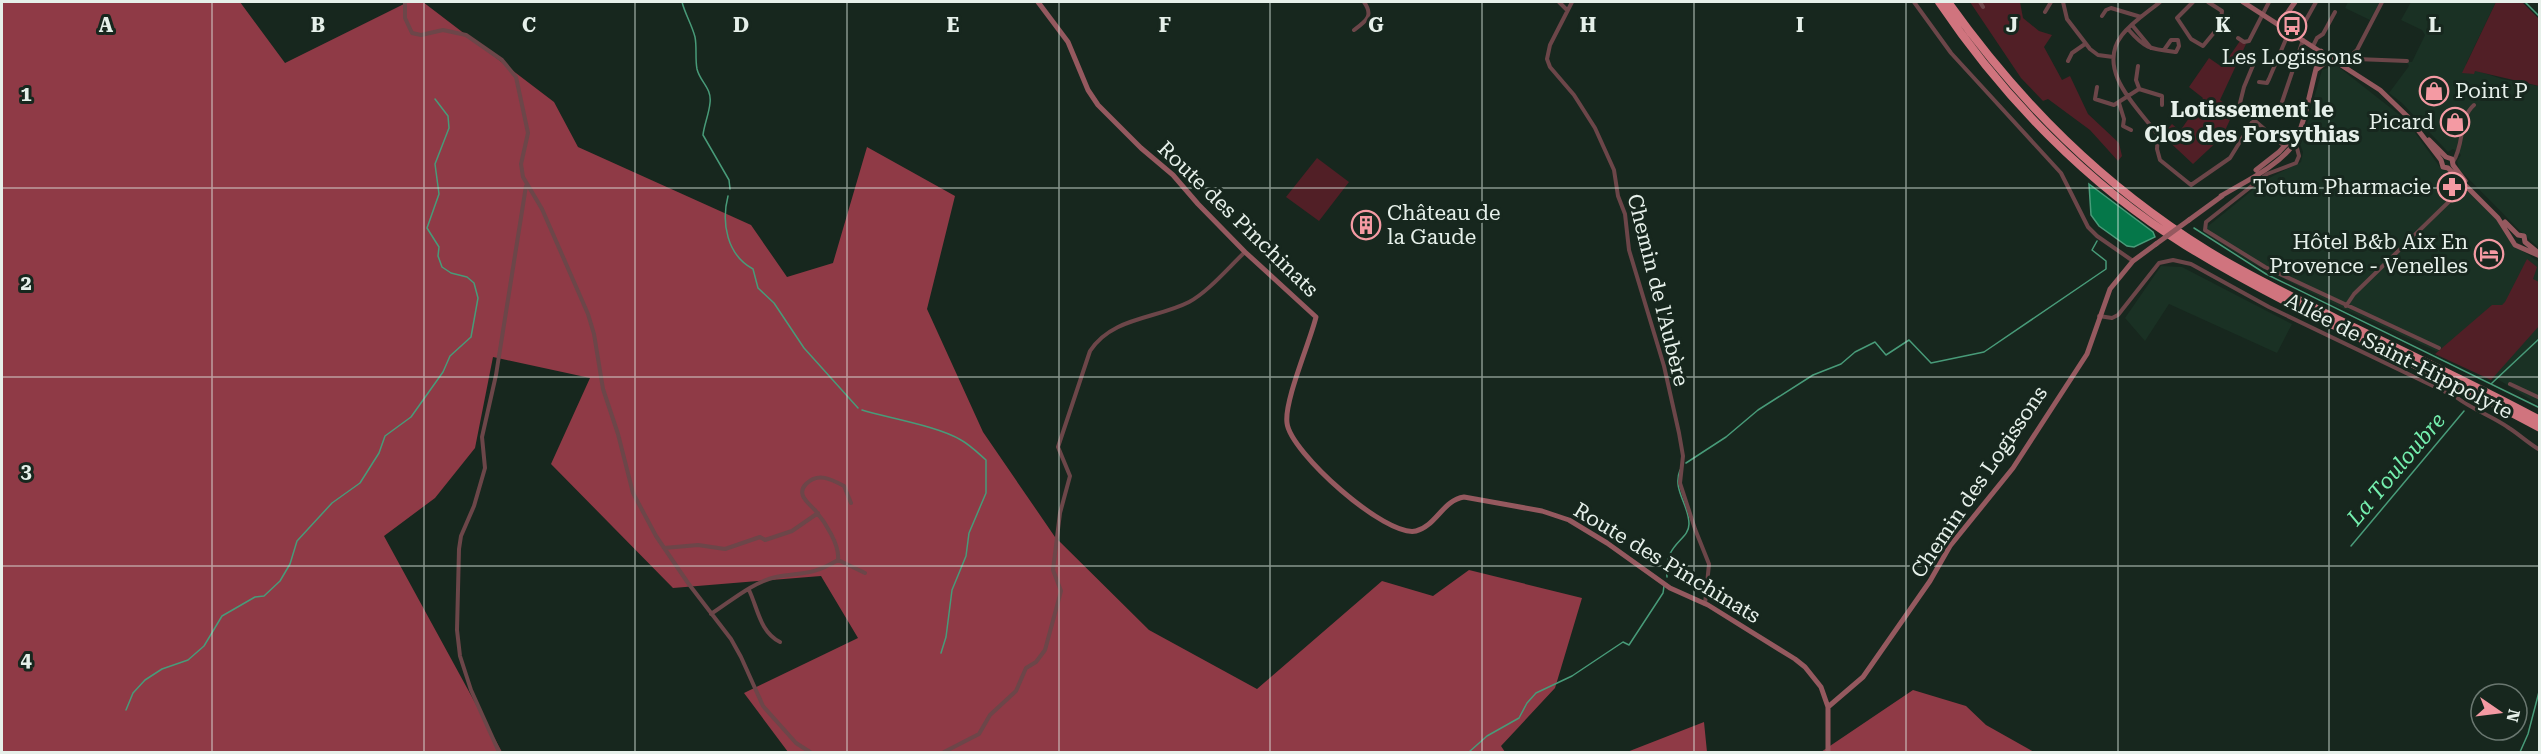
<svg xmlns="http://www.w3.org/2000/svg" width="2541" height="754" font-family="'Roboto Serif',serif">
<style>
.built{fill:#1a3124}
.green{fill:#511f26}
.forest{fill:#8f3a46}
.water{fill:#057749;stroke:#489b79;stroke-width:1.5}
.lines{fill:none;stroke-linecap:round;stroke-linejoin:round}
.stream{stroke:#489b79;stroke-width:1.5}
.street{stroke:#6c4649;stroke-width:4}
.secondary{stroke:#95595f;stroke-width:5}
.highway{stroke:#d0747e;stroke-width:8}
.secondary-bridge{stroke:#95595f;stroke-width:5}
.grid{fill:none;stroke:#e6f0ea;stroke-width:1.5;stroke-opacity:0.55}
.labels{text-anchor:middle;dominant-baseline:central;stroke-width:6;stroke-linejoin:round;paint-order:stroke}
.poi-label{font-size:21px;fill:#e6f0ea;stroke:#17271e;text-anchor:end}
.street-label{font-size:21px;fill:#e6f0ea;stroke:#17271e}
.neighbourhood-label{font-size:22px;font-weight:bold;fill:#e6f0ea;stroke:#17271e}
.water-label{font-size:22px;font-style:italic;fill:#74efae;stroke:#17271e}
.grid-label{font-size:20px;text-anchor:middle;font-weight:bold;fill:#e6f0ea;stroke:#17271e;stroke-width:6;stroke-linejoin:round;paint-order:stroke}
</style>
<rect width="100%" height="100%" fill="#17271e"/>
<path class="built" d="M2348 2H2380L2370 20 2345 8Z
M2411 2H2496L2466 64 2475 70 2502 79 2539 86V248L2519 230 2459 169 2457 161 2461 155 2453 149 2448 152 2402 103 2389 93 2409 66 2407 62H2412L2425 35 2422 30 2401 20Z
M2336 65 2406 120 2442 170 2447 171 2497 220 2511 243 2539 262V405L2499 380 2338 306 2252 263 2202 231 2265 180 2301 162 2303 152 2300 144 2301 138 2307 123 2322 70Z
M2161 266 2182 267 2292 324 2277 353 2169 304 2145 341 2125 318Z"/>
<path class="green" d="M1970 2H2020L2023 18 2039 31 2052 35 2044 47 2062 80 2070 76 2088 114 2119 143 2122 156 2118 161 2090 130 2048 99 2043 101 2021 78Z
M2496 2H2522L2539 19V86L2475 71 2474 74 2462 73Z
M2240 41 2246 44 2220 100 2234 111 2222 137 2193 164 2162 135 2172 124 2180 131 2203 98 2189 87 2209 58 2222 67Z
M1317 158 1349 182 1319 221 1286 197Z
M2527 259 2537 267 2533 279 2539 282V326L2491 380 2435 354 2492 305H2502L2505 302Z"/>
<path class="forest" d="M2 2H240L285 63 408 2H423L554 102 578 147 751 225 787 277 833 263 867 147 955 196 927 309 983 432 1055 537 1149 630 1257 689 1382 581 1433 596 1469 570 1582 598 1555 688 1501 746 1505 752H788L744 693 858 638 821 576 673 588 551 464 590 378 493 357 475 448 435 498 384 536 502 752H2Z
M1913 690 1966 706 1986 725 2034 752H1821Z
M1704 722 1707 752H1627Z"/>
<path class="water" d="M2089 184 2153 232 2155 237 2134 247 2127 246 2099 226 2091 215Z"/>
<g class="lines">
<path class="stream" d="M682 2C685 14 692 25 695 37 697 47 695 59 697 69 700 82 712 88 710 103 709 114 704 125 703 135L729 180 730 189
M2525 2 2540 17
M728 196C721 223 727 255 753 269L758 288 774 303 804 348 858 408
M2194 228 2266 274 2540 408
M2492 383 2540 338
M862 410C888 418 938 426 961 440 970 445 978 453 986 460V493L969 533 966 556 952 590 946 637 941 653
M1686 463 1726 437 1758 410 1813 375 1841 364 1855 352 1875 342 1886 355 1909 340 1931 363 1984 352 2106 269V261L2092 250 2097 241
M2351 546 2464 411
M1667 577C1663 543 1689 541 1689 524 1689 504 1672 490 1680 470
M126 710 133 693 145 680 162 669 188 660 204 646 222 616 255 597 264 596 280 581 290 564 297 541 332 503 360 483 379 453 385 436 411 417 443 372 450 356 471 337 478 298 474 283 467 277 451 273 442 267 438 256 439 247 427 228 439 194 435 164 449 128 448 116 435 99
M1469 752 1487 736 1519 718 1527 703 1536 693 1572 676 1623 642 1629 645 1663 593 1664 586
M2520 752 2528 734 2540 688"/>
<path class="street" d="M405 2V18L412 33 421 35 443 30 466 35 502 60 516 77 528 133 521 164 523 177 542 209 588 314 594 334 603 389 618 434 633 493 656 536 688 583 731 639 741 657 763 706 796 743 810 752
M1559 2 1567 10
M1572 2 1550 45 1547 59 1550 67 1574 95 1595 128 1614 170 1618 196 1625 214 1629 250 1664 366 1679 433 1683 456 1680 483 1695 529 1709 564 1705 604
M1914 2 1951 53 2061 173 2088 227 2097 236 2133 261
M1980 2 1983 7
M2063 2 2067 19 2090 49 2098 55 2113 57
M2160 2C2148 12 2132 22 2122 35 2095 70 2138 108 2158 135L2157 149 2160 160 2191 185 2230 158 2254 119
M2193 2 2177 18 2191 39 2203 46 2217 29
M2208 2 2222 11 2221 19 2225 21
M2045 12 2051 2
M2102 16 2106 10 2111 8 2141 17
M2132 25 2151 48
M2128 29C2145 49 2150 49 2176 52L2179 46 2178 40H2171L2164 50
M1354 30C1366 21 1374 16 1364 2
M2297 36 2316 2
M2238 38 2244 42 2249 41 2269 2
M2313 46 2317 38 2323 34 2335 12
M2349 57 2357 50 2382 2
M2331 58 2407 61
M2068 61 2072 53 2085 44
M2254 63 2244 87 2239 107 2284 146
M2138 66 2136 80 2139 88
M2259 82 2267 83 2269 79 2289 32
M2097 87 2095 99 2114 105 2139 89 2162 96V105
M2119 103 2124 119 2123 126 2131 130
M2275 106 2281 105 2303 40
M2273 135 2279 136 2297 148 2299 156 2296 163 2267 174 2206 222 2205 230 2265 267 2439 348
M2453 162C2465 144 2458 119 2474 105
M2346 306 2354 294 2465 186
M2099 316 2112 318 2118 315 2159 263 2173 260 2191 264 2269 307 2456 397C2473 410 2492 416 2509 428 2520 435 2528 443 2540 450
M2510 384 2540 398
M664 548 698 545 725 549 760 537 765 540 792 531 818 513
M838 560 865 573
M749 590C758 609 760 632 780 642
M711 614C731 601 753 582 776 577 803 572 811 576 838 560 840 545 825 522 815 510 811 506 805 501 803 496 801 491 803 487 806 484 818 472 831 479 844 486L851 503
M499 752 471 690 460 656 457 630 459 549 461 536 474 506 485 468 482 437 496 375 526 186
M944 752 979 734 990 715 1016 691 1026 668 1036 662 1045 650 1061 591 1053 570 1060 513 1070 476 1058 447 1090 351C1112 317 1156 319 1189 302 1208 292 1229 267 1245 252"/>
<path class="secondary" d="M1038 2 1068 42 1088 90 1098 105 1141 148 1173 175 1198 204 1245 252 1316 317C1310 342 1284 401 1287 423 1290 452 1386 538 1416 531 1436 526 1443 500 1464 497L1542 511 1569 520 1607 543 1670 588 1708 605 1795 659 1805 667 1821 687 1828 707V752
M2243 2 2380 90 2408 117 2441 160 2443 167 2448 168 2498 218 2515 245 2540 256
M2279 25 2295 2
M2317 69 2331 58
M2429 140 2446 157 2452 159 2453 165 2465 181
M2256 170 2279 152 2295 135
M2221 196C2244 182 2277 167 2293 145 2305 128 2313 74 2321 51
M2189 220 2222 196
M2505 222 2518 235 2524 236 2525 242 2536 251
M1828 707 1863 677 1930 581 1950 546 2013 468 2087 354 2110 289 2133 261 2156 244"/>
<path class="highway" d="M1939 2C2003 97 2087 184 2185 245 2298 315 2423 364 2540 428
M1948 2C2020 103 2102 185 2208 251 2249 276 2293 297 2337 319 2405 352 2473 384 2540 420"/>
<path class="secondary-bridge" d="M2156 244 2189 220"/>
</g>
<path class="grid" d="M212 2V752M424 2V752M635 2V752M847 2V752M1059 2V752M1270 2V752M1482 2V752M1694 2V752M1906 2V752M2118 2V752M2329 2V752M2 188H2540M2 377H2540M2 566H2540"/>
<defs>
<g id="bus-ring" transform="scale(1.5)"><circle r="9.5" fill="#17271e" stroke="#f49aa3" stroke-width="1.5"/><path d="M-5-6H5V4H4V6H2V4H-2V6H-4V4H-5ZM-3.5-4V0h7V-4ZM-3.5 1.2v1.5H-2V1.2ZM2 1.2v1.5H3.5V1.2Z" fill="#f49aa3"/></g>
<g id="shop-ring" transform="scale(1.5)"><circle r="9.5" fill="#17271e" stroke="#f49aa3" stroke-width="1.5"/><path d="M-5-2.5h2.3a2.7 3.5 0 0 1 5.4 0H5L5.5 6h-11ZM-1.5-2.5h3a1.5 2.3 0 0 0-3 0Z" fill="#f49aa3"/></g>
<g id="pharmacy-ring" transform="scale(1.5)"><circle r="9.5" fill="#17271e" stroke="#f49aa3" stroke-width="1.5"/><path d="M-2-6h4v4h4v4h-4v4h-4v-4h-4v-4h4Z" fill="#f49aa3"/></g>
<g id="building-ring" transform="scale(1.5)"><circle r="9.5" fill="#17271e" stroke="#f49aa3" stroke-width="1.5"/><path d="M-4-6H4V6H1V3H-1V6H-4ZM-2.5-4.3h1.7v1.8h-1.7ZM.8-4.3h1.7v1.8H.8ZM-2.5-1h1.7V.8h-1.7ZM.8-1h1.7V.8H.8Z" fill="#f49aa3"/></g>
<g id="hotel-ring" transform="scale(1.5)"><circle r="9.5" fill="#17271e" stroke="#f49aa3" stroke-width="1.5"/><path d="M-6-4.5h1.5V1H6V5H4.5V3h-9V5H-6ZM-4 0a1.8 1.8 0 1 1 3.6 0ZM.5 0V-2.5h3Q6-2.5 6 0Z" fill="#f49aa3"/></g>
</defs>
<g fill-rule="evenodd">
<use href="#bus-ring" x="2292" y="26"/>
<use href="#shop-ring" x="2434" y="91"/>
<use href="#shop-ring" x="2455" y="122"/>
<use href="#pharmacy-ring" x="2452" y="187"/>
<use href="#building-ring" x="1366" y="225"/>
<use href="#hotel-ring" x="2489" y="254"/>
</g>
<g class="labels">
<g class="poi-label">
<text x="2292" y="57" text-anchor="middle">Les Logissons</text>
<text x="2455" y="91" text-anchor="start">Point P</text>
<text x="2434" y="122">Picard</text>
<text x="2431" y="187">Totum Pharmacie</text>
<text x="1387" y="213" text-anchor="start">Château de<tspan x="1387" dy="24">la Gaude</tspan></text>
<text x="2468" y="242">Hôtel B&amp;b Aix En<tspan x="2468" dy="24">Provence - Venelles</tspan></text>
</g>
<g class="street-label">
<text transform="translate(1238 219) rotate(44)">Route des Pinchinats</text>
<text transform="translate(1658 290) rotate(76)">Chemin de l'Aubère</text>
<text transform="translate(2399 356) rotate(27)">Allée de Saint-Hippolyte</text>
<text transform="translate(1979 482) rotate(-56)">Chemin des Logissons</text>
<text transform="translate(1667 563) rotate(31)">Route des Pinchinats</text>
</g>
<g class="neighbourhood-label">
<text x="2252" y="109">Lotissement le<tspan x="2252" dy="25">Clos des Forsythias</tspan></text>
</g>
<g class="water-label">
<text transform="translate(2396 469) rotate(-50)">La Touloubre</text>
</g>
</g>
<g class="grid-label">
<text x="106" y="32">A</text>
<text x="318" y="32">B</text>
<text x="529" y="32">C</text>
<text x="741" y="32">D</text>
<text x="953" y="32">E</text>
<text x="1165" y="32">F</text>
<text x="1376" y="32">G</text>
<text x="1588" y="32">H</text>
<text x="1800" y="32">I</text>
<text x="2012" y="32">J</text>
<text x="2223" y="32">K</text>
<text x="2435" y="32">L</text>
<text x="26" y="101">1</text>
<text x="26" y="290">2</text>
<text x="26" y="478">3</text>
<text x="26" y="667">4</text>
</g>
<rect width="2541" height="754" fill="none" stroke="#e6f0ea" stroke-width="6"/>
<g transform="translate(2499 712) rotate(104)"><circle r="28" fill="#17271e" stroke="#6a7770" stroke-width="1.5"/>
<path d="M0-4.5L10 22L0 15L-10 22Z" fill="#f49aa3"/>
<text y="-9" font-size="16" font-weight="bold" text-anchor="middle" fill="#e6f0ea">N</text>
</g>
</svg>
